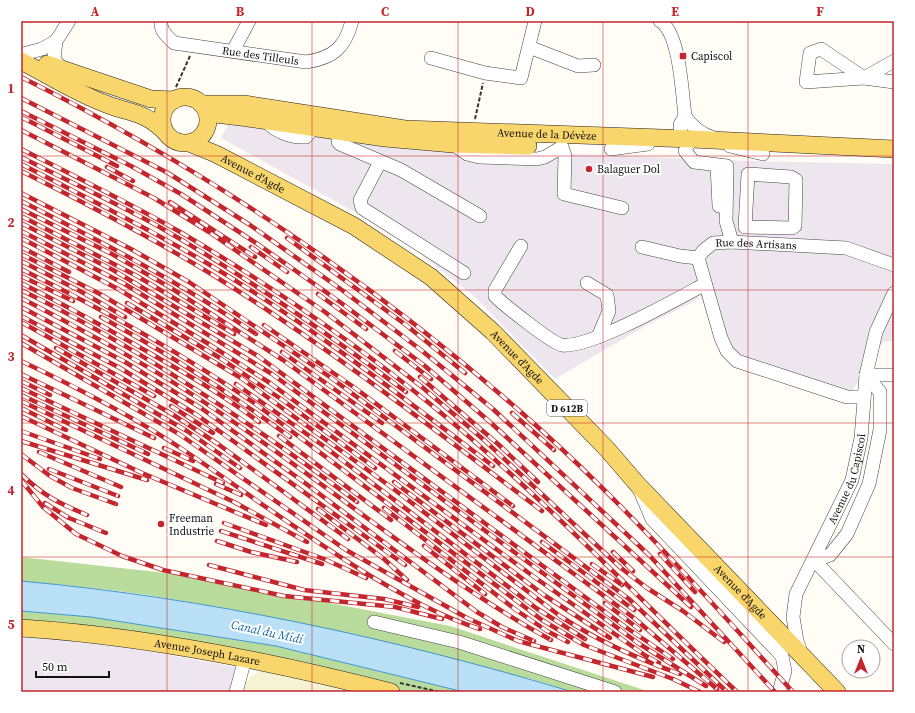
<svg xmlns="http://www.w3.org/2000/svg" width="915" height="713" font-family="'Source Serif 4',serif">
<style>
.industrial{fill:#eee6ef}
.farmland{fill:#f6f3d4}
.forest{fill:#b9dc9c}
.water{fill:#b9e0f7;stroke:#3f96cf}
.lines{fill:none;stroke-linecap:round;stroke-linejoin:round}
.minor-casing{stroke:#444;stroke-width:14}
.major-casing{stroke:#222;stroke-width:18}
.path{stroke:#333;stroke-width:2;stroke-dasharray:4 2;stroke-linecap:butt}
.minor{stroke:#fff;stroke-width:13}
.major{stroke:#f9d66b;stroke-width:17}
.rail-casing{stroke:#c4262e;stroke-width:4.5}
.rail{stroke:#fff;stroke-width:3;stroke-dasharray:9;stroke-linecap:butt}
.grid{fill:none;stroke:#c4262e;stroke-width:1;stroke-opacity:0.55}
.poi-dot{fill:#c4262e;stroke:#fff;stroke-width:1.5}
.labels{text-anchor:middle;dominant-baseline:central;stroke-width:4;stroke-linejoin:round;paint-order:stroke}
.shield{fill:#fff;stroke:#585858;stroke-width:1}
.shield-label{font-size:10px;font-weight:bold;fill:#111}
.street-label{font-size:11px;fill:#111;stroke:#fff}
.poi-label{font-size:11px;fill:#111;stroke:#fff;text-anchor:start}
.water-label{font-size:12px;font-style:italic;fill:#1768a6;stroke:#fff}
.neatline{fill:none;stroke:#c4262e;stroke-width:1.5}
.grid-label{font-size:13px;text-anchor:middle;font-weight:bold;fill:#c4262e}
</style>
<rect width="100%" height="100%" fill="#fffdf5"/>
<path class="industrial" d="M229 123 453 149 749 161 894 164V341L883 342 848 398 729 362 698 291 699 299 647 325 555 379 475 297 398 236 221 138Z
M21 632 48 633 246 669 240 692H21Z"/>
<path class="farmland" d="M264 669 370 692H241L244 684 253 675Z"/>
<path class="forest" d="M21 557 184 575 450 626 650 692H573L535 680C409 648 282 616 153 596 109 589 65 585 21 581Z
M21 611 91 617 276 646 464 692H375L254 665 21 628Z"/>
<path class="water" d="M21 581C208 598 393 638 573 692H464L276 646 91 617 21 611Z"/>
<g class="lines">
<g class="minor-casing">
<g id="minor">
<path id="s1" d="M161 21C160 31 167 36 174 43L306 62C333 58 345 48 352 21"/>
<path d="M660 21C680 33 682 93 685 116 692 127 701 134 714 138"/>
<path d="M529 47 578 66 594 65"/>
<path d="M233 51 249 21"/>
<path d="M23 54 42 49 56 41"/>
<path d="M431 58 485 73 521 78 535 21"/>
<path d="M894 61 864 78 806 82 810 53 821 49 864 78 894 82"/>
<path d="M63 70 54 59 56 41 69 21"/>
<path d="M685 116 680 125 682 140 688 145"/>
<path d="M267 122C275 132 293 138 306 137L313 128"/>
<path d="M339 132 338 142 340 144 401 170 480 216"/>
<path d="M453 144 467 154 479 157 537 159 545 157 562 147 565 156 564 194 622 208"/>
<path d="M730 146 763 154"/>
<path d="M611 149 648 144"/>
<path d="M685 151 694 162 727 166 726 221 732 242"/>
<path d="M380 162 360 200 362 208 464 273"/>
<path d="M717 166 719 206"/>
<path d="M748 174 791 177 796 180 795 226 792 228 745 227Z"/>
<path d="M521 246 495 290V296C504 305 553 344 562 345 589 349 677 299 705 284"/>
<path d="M642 247 680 256 698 258"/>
<path d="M587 283 607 295 609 311 598 337"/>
<path d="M866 375 880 392V430L869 484 847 534 830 555 814 560 894 644"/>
<path d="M866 375H894"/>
<path id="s2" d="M864 397H847L737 361 727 351 721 338 698 258 703 251 713 243 732 242 846 248 894 265"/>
<path d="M640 491 652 519 782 656 785 671 779 692"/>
<path d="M374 622 459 642 615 692"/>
<path id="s3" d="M802 655 797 641 793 617 796 594 852 480 861 438 866 375 876 332 894 293"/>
<path d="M236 692 245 659"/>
</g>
</g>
<g class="major-casing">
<g id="major">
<path d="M21 61C48 75 78 94 106 104 132 114 146 112 166 133"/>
<path d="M47 64 151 99 175 100"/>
<circle cx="185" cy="120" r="23"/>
<path id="s4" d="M201 104H244L405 129 691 139 894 149"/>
<path d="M208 115 215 114 241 117 385 138 453 144 528 146"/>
<path id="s5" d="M189 143 216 154 354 226 431 277 493 332 607 449 638 485 837 692"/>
<path id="s6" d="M21 628C146 636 270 661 391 692"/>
</g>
</g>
<path class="path" d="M176 87 190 56
M183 90 196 92
M475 119 483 83
M400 683 440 692"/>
<use href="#minor" class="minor"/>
<use href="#major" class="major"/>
<g class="rail-casing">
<path id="rail" d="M21 77C209 171 384 289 540 429 631 511 711 602 793 692
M21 98 168 173 250 225 342 290 421 350 493 409 649 555 775 692
M21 111 131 166 181 194 259 245 340 302 425 366 490 422 691 607
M21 117 117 166
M21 130 154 198 209 232 325 312 422 387 484 440 621 568 647 588 683 611 724 642
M21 149C75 176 129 203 182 233 268 284 351 340 429 403 538 492 635 595 737 692
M21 157C66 180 112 201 156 225 244 275 326 332 406 392
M21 164C85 197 148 228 210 265 309 324 401 396 493 466
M107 167 133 181
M21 171C87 204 153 238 216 277 330 348 435 430 542 511
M21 193 131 249 189 282 330 377 629 599 727 692
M21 201C102 242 181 283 256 334
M170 202 255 257
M21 209 112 254 171 288 283 360 634 618 717 689
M21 216 137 276 234 334
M21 223 113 270 258 356 627 628 673 659
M21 231 123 283 272 374 638 643 706 686
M21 238 118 289 207 343 270 383 537 579 646 656 659 663
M287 238 406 325 465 373
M21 247 69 272
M251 247 287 272
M21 254 100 294 241 378 391 487 560 616C598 641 638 659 680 674
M21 261 80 291 125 317
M21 269C102 309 182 353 257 405L542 620 584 645 673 679 700 692
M21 276 73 301
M21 283C71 308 119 335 167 363 199 381 230 400 259 422
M21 290C141 349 250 422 357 502
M318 294 366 329
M21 298C88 333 154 368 216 410 329 485 432 574 551 640
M127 303 220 358 281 399 375 468
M21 307 125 362 201 408 301 480 477 612 502 627 534 641
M21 316 120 368 197 415 405 565
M101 317C167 353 229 392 290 437
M21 322 154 396
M264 325 355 388 513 506
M21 335 187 431 240 468
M21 343 179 434 346 550 467 618 518 641 653 677
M56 348 172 414 218 444 348 539
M395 351 431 379
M282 352 382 423
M21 361C78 388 135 417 188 453 250 495 309 539 374 578 408 598 442 617 480 629
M21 374 154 438
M420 377 498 444 538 482
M21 381 50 395
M236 384 325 447 536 608 585 639
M21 388 223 483
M21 395 148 454
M21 401 234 502 307 542
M171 406 213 433
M21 408 66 430
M512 413 554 450
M21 416 142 473 266 525
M21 431 100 459
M279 436 391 520
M21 441 147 480
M164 448 193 461
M39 452 121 487
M21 454 50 476 72 488 116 504
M49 469 118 496
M21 474C44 496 58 503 87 515
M21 480 43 507 76 534 122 556 163 570 284 596 395 607 442 619
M394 482 544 595 610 638
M216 484 241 495
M45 503 69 518 106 533
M384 508 516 610 547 631 568 642
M318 509 384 559 407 580
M224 523 324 559 366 578
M221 531 322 564
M217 541 251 552 297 562
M542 542 634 610
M424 546 485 594
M613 552 633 571
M660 554 695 592
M592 564 622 585
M209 565 304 590 384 599 418 607
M605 603 640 630"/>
</g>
<use href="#rail" class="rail"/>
</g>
<path class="grid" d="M167 21V692M312 21V692M458 21V692M603 21V692M748 21V692M21 156H894M21 290H894M21 423H894M21 557H894"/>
<g class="poi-dot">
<rect x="679" y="52" width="8" height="8" rx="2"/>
<circle cx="589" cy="169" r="4"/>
<circle cx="161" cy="524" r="4"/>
</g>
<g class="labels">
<rect class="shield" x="547" y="400" width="40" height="16" rx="3"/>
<g class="shield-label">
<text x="567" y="408">D 612B</text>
</g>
<g class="street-label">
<text stroke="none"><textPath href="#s1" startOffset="114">Rue des Tilleuls</textPath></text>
<text stroke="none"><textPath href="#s4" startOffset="348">Avenue de la Dévèze</textPath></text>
<text stroke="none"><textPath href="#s5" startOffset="71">Avenue d'Agde</textPath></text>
<text stroke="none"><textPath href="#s2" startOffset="309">Rue des Artisans</textPath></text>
<text stroke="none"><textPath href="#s5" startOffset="395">Avenue d'Agde</textPath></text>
<text stroke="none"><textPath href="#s3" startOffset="189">Avenue du Capiscol</textPath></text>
<text stroke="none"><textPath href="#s5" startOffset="719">Avenue d'Agde</textPath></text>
<text stroke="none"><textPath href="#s6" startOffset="188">Avenue Joseph Lazare</textPath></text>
</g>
<g class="poi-label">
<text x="691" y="56">Capiscol</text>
<text x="597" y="169">Balaguer Dol</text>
<text x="169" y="518">Freeman<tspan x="169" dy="13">Industrie</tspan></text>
</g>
<g class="water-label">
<text transform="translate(267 632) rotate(12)">Canal du Midi</text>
</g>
</g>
<rect width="915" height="713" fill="none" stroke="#ffffff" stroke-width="44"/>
<g transform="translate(861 659)"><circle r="19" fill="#ffffff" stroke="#a0a0a0"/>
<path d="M0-3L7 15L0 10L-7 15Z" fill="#c4262e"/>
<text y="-6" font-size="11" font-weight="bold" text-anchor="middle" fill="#111111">N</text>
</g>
<path d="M36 671v6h73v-6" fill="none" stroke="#111111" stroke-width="2"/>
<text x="42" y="671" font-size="12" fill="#111111" stroke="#ffffff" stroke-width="3" paint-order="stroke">50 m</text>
<rect x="22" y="22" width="871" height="669" class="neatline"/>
<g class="grid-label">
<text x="95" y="16">A</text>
<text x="240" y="16">B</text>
<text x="385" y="16">C</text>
<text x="530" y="16">D</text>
<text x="675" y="16">E</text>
<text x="820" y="16">F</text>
<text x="11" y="93">1</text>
<text x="11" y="227">2</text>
<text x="11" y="361">3</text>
<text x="11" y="495">4</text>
<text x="11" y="629">5</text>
</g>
</svg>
